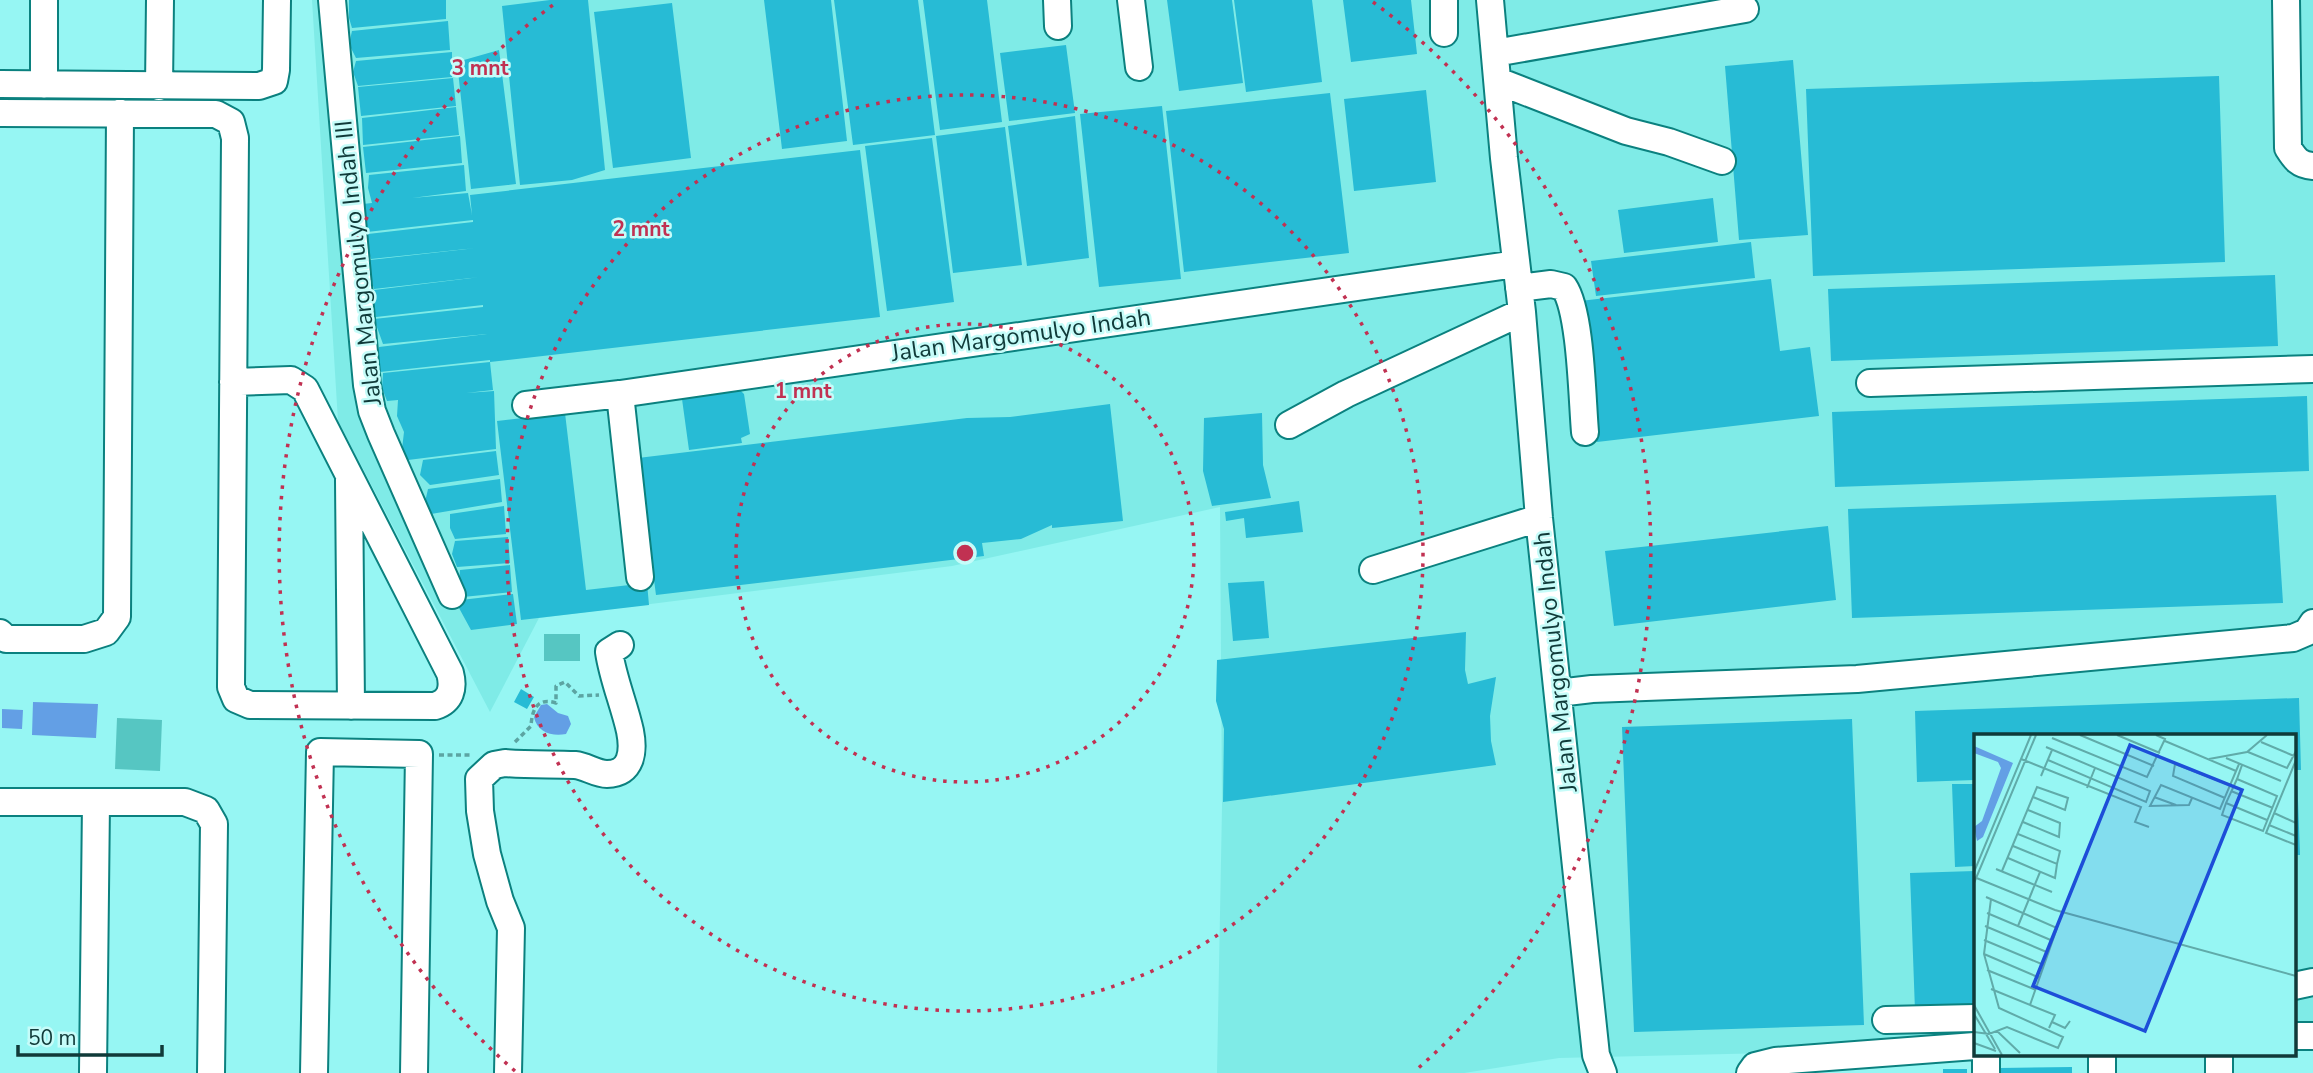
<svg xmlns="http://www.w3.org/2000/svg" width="2313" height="1073" font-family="'Nunito Sans',sans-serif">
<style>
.built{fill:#7febe7}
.green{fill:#56c6c2}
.water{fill:#639fe5}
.building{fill:#27bbd5}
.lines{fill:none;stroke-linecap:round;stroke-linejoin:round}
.minor-casing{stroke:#0b817f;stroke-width:30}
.path{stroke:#5ca4a2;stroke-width:3.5;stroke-dasharray:5 3.5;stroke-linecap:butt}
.minor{stroke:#fff;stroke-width:26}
.ring{fill:none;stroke:#c13152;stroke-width:3.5;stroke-dasharray:3.5 7}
.labels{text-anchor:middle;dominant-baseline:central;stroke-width:5;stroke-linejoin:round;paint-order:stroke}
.street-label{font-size:24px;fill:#103a39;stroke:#c6fcf9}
.inset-road{fill:none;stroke:#60aba9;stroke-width:2}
.view{fill:#1d4ed8;fill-opacity:0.15;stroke:#1d4ed8;stroke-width:3.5}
.inset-edge{fill:none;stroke:#103a39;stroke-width:3.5}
.centre{fill:#c13152;stroke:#c6fcf9;stroke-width:3.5}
.ring-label{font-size:21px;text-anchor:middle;font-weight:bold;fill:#c13152;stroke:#c6fcf9;stroke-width:5;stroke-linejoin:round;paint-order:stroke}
</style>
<rect width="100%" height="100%" fill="#96f6f3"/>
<path class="built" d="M312 0H2313V1040H2294V735H1975V1048L1559 1058 1464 1073H1217L1222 807 1220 507 952 566 539 618 490 712 338 421Z"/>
<path class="green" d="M544 634H580V661H544Z
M117 718 162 720 160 771 115 769Z"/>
<path class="water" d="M33 702 98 704 96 738 32 735Z
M547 704 558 713 568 716 571 724 566 734C552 737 537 732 534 717L541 705Z
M2 709 23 710 22 729 2 728Z"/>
<path class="building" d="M349 0H446V19L352 28 349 18Z
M550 0H588L605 170 572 180 520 185 502 6Z
M764 0H831L847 141 782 149Z
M834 0H918L935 135 853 145Z
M923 0H987L1002 122 940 130Z
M1167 0H1232L1243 83 1179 91Z
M1234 0H1312L1322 82 1246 92Z
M1343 0H1411L1417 54 1351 62Z
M672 3 691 158 613 168 594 12Z
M448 21 450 50 356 58 349 44 352 31Z
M1066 45 1075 113 1009 121 1000 53Z
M499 50 516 184 471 189 457 62Z
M452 52V77L358 86 353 72 356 61Z
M1793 60 1808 235 1739 240 1725 66Z
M2219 76 2225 262 1813 276 1806 89Z
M453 78 456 106 361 116 358 87Z
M1426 90 1436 182 1354 191 1344 99Z
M1330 93 1349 253 1184 272 1166 111Z
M1162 106 1181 279 1099 287 1080 114Z
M456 107 459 135 363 145 362 118Z
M1075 116 1089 258 1027 266 1008 126Z
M1005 127 1022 265 953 273 936 136Z
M460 136 462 163 366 173 363 147Z
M932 138 954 302 887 311 865 146Z
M860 150 880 317 490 362V360L380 372 377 359 379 347 487 334 383 344 374 319 483 307V305L376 317 373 304 374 290 480 277 374 289 370 275V260L476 248 371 259 367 247 368 234 473 222V220L367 232 362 219 363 204 372 203 368 188 369 175 464 165 466 191 412 198 468 193 472 215 470 195Z
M1713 198 1718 242 1624 253 1618 210Z
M1751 242 1755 278 1596 296 1591 261Z
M2275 275 2278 346 1831 361 1828 289Z
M1771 279 1780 351 1810 347 1819 416 1597 442 1580 301Z
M490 362 493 390 466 393 494 391 496 449 408 460 402 449 404 432 397 416 398 400 387 401 382 388 383 373Z
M727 388 739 389 744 394 750 434 741 438 742 443 689 450 682 399Z
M2307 396 2309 471 1835 487 1832 412Z
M1110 404 1123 521 1052 528V525L1021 539 982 543 984 556 656 595 638 458 967 418 1010 417Z
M565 413 586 590 647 583 649 605 521 620 497 421Z
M1262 413 1263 465 1271 498 1212 506 1203 471 1204 418Z
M496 451 499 475 430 485 420 475 423 460Z
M500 479 502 502 431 514 425 502 428 489Z
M2276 495 2283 603 1852 618 1848 509Z
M1299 501 1303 532 1246 538 1244 518 1226 521 1225 512Z
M504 506 506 534 455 539 450 528V514Z
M1828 526 1836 600 1614 626 1605 551Z
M508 537 510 563 457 567 452 554 455 541Z
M510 565 512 592 463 597 459 585 460 570Z
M1264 581 1269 638 1233 641 1228 583Z
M513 594 517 624 471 630 459 608 461 600Z
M1466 632 1465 670 1468 684 1496 677 1490 716 1491 741 1496 765 1223 802 1224 729 1216 701 1217 660Z
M521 689 534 697 527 709 514 702Z
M2299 698 2301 770H2294V735H1975V780L1917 782 1915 711Z
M1852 719 1864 1025 1634 1032 1622 727Z
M2294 773H2297L2300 855H2294Z
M1952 784H1975V866L1955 867Z
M1975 871V1009L1915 1011 1910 873Z
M2072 1067V1073H2000V1068Z
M1943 1069H1967V1073H1943Z"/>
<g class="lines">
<g class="minor-casing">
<path id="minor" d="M332 0 367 385 372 411 381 434 452 595
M1057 0 1058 26
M1131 0 1139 67
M1490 0 1504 158 1522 312 1539 518 1596 1055 1603 1073
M2286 0 2288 148C2295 159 2299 165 2313 166
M1444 33V0
M1495 53 1745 9
M1498 81 1626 131 1669 142 1722 161
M0 84 259 86 274 81 276 70 277 0
M44 85V0
M159 87 160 0
M0 113 216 114 231 122 235 138 231 687 236 699 250 705 435 706C451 701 454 688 450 673L305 389 291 380 233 382
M1519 288 1551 284 1564 287C1581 312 1582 398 1585 432
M1870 383 2313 369
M620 394 640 577
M526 405 620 394 1516 264
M1289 425 1346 394 1522 312
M349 480 351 706
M1373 570 1539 518
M0 633 6 639H84L106 632 117 617 120 113
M1558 693 1592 689 1857 679 2293 638 2307 632 2313 623
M0 802H185L206 810 214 824 211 1073
M2294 986 2313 982
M1886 1020 1975 1018
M2294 1036H2313
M93 1073 96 802
M314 1073 320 752 419 754 414 1073
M508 1073 511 928 500 901 487 854 480 811 479 779 494 765 505 763C528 765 552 764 575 765 586 766 596 774 607 774 632 774 634 751 630 731 624 704 613 679 609 652L620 645
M1750 1073 1755 1066 1775 1061 1975 1046
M1986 1073V1054
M2102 1073V1054
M2219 1073V1054"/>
</g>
<path class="path" d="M515 742 531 726C532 710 537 697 556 703V686L565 682 579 696 599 695
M439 755H473"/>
<use href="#minor" class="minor"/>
</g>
<g class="ring">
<circle cx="965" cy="553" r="229"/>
<circle cx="965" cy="553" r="458"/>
<path d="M515 1071A686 686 0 0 1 557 2M1373 2A686 686 0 0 1 1415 1071"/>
</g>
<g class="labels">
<g class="street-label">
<text transform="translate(358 263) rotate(-96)">Jalan Margomulyo Indah III</text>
<text transform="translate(1021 335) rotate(-8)">Jalan Margomulyo Indah</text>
<text transform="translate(1555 662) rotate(-96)">Jalan Margomulyo Indah</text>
</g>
</g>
<g transform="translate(1974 734)">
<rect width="322" height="322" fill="#96f6f3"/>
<path d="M0 12 39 29 9 103 3 107 0 93 8 87 27 34 24 28 0 19Z" fill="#639fe5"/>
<path class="inset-road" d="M106 1 180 32M143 1 186 19M78 4 173 43 191 5 182 1M191 7 262 37M287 8 320 22M72 13 176 57 172 68 74 26M274 18 313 34 322 17M252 24 307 47M47 25 167 73 161 88 175 93M235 25 273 18 293 1M322 26 292 99 322 111M67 42 78 16M263 45 303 62 289 97 248 81 252 69 263 45 268 31M113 54 121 34M257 57 299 74M180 63 202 71M218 64 215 71 176 72 187 51 246 75 265 30M251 64 199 42 201 30 256 51M252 69 293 86M300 79 322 89M49 88 85 103 86 89 54 76M295 91 322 102M39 112 83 130 86 117 44 100M34 124 81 144 83 130M22 135 78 158M28 137 63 53 94 64 91 76 59 63M0 138 57 1M0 143 81 176 322 242M0 149 62 1M12 163 83 194 56 271 17 255M13 179 79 207M11 192 75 219M44 192 66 138M10 206 70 231M10 220 66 244M13 236 62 256M0 271 28 321M56 271 81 281 75 294M0 280 21 315M78 288 91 294 96 287M23 297 46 319M0 298 15 300 33 293 84 314 89 303 25 274 10 220 17 165M0 309 22 317"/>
<path class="view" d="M156 11 268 56 171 297 59 252Z"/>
<rect width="322" height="322" class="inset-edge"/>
</g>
<circle cx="965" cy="553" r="10" class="centre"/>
<g class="ring-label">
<text x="480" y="75">3 mnt</text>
<text x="641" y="236">2 mnt</text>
<text x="803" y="398">1 mnt</text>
</g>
<path d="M18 1045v10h144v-10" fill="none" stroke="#103a39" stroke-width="3.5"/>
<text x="28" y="1045" font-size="21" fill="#103a39" stroke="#c6fcf9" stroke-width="5" paint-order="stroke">50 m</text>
</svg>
